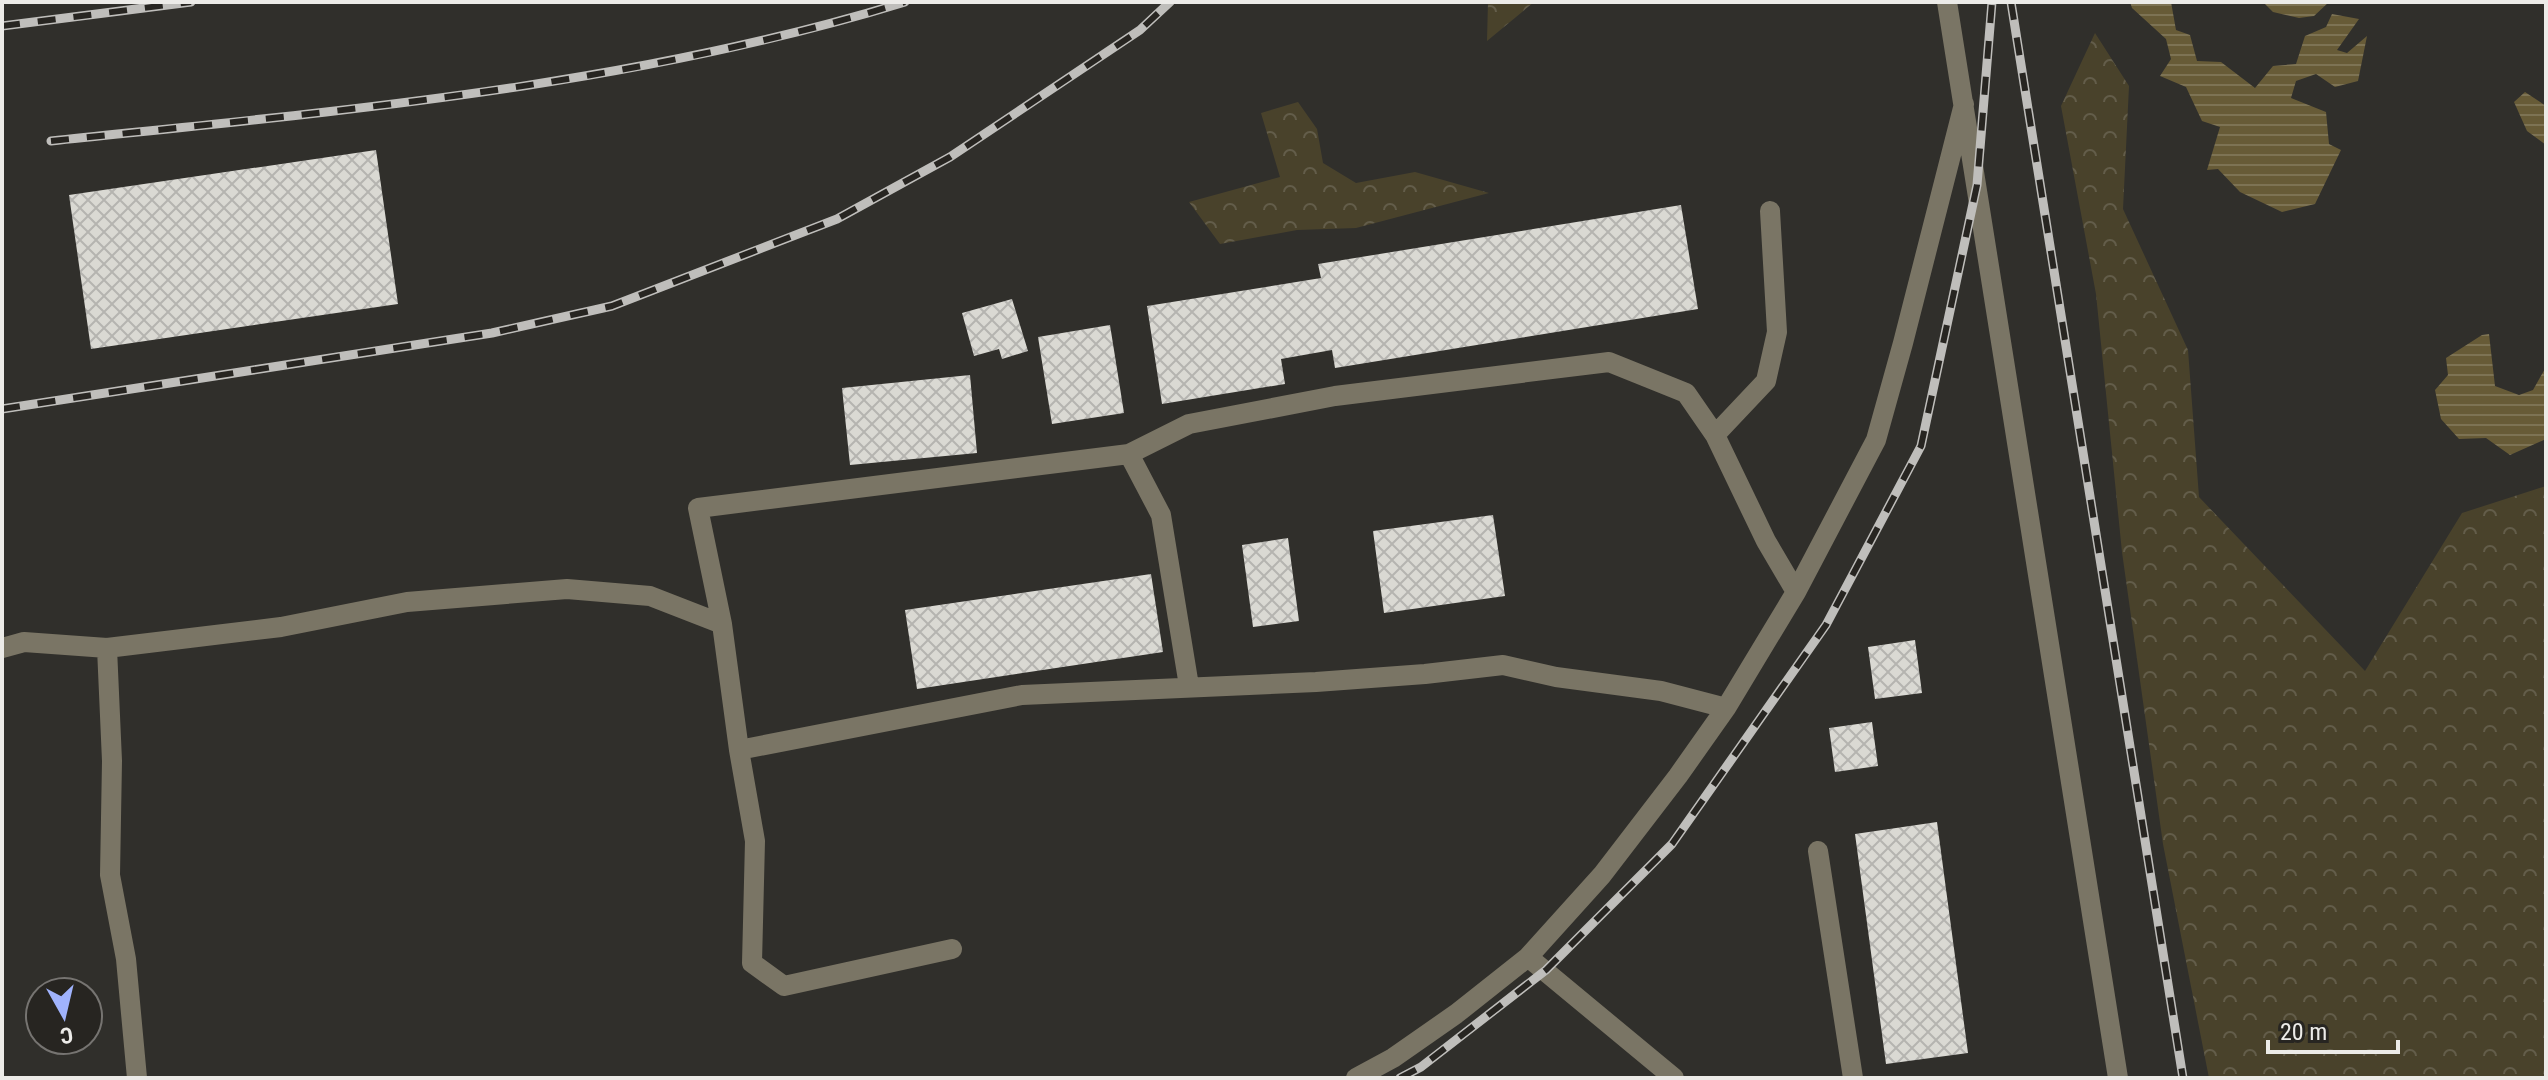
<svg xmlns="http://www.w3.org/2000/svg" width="2548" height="1080" font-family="'Roboto Condensed',sans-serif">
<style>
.forest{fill:url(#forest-crowns)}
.water{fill:url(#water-rules)}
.building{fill:url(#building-cross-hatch)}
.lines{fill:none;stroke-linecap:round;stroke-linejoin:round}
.minor{stroke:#7a7565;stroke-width:20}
.rail-casing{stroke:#bfbebb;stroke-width:9}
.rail{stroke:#272521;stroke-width:6;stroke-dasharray:18;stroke-linecap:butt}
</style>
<defs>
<pattern id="forest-crowns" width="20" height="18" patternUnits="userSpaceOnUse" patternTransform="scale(2)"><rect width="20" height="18" fill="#49422b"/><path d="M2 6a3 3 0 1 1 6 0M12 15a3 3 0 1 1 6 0" fill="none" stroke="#635d4a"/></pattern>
<pattern id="water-rules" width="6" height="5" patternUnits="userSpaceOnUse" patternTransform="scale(2)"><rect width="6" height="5" fill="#675b37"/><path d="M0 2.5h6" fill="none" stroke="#7d7354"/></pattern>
<pattern id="building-cross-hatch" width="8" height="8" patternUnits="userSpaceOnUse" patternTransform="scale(2)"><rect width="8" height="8" fill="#dad9d3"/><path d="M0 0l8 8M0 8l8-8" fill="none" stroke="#b5b4b0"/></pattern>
</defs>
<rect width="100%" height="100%" fill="#302f2b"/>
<path class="forest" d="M1488 2H1534L1487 41Z
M2095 33 2129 86 2123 209 2188 350 2199 497 2365 671 2462 513 2546 486V1078H2209L2163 844 2122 552 2096 294 2061 106Z
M1298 102 1317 129 1323 163 1356 183 1415 172 1489 193 1356 228 1297 230 1220 244 1189 202 1280 177 1261 113Z"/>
<path class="water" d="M2130 2H2171L2176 30 2190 35 2197 61 2221 62 2255 88 2273 66 2296 64 2305 36 2326 27 2332 14 2359 19 2337 50 2347 53 2367 36 2358 81 2335 87 2316 74 2296 81 2291 98 2326 112 2329 144 2341 150 2315 204 2282 212 2240 192 2218 169 2207 170 2220 127 2202 121 2186 87 2160 76 2171 59 2166 39 2132 8Z
M2263 2H2329L2314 16 2299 18 2273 12Z
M2525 92 2546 106V145L2527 131 2514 102Z
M2489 334 2495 386 2519 395 2533 390 2546 367V439L2510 455 2486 438 2459 439 2441 419 2435 390 2448 375 2446 358 2482 335Z"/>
<path class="building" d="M376 150 398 304 91 349 69 195Z
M1681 205 1698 309 1335 368 1332 350 1281 359 1285 384 1162 404 1147 306 1321 278 1318 264Z
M1012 299 1028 351 1002 359 999 349 974 356 962 313Z
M1110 325 1124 413 1052 424 1038 337Z
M970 375 977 453 850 465 842 388Z
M1493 515 1505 596 1384 613 1373 531Z
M1288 538 1299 621 1253 627 1242 545Z
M1151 574 1163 652 917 689 905 610Z
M1915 640 1922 693 1875 699 1868 647Z
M1872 722 1878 766 1835 772 1829 728Z
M1937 822 1968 1053 1886 1064 1855 834Z"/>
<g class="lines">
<path class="minor" d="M1947 2 2118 1078
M1715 435 1766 381 1777 332 1770 211
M1129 454 1161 515 1189 686
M2 648 24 642 107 648 281 627 407 602 567 589 650 596 722 624
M107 648 112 761 110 875 126 959 137 1078
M739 750 1022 695 1316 682 1425 674 1503 665 1556 677 1661 691 1726 708
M1818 851 1853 1078
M952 949 784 986 752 963 755 841 739 750 722 624 698 508 1129 454 1189 424 1335 396 1609 362 1686 393 1715 435 1766 541 1796 592
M1528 957 1674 1078
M1356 1078 1393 1058 1456 1014 1528 957 1602 875 1678 776 1726 708 1796 592 1876 440 1903 343 1964 104"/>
<g class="rail-casing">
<path id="rail" d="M2011 2 2183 1078
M2 26 191 2
M51 141C338 111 628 87 905 2
M2 409 492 333 612 306 837 219 950 157 1140 30 1170 2
M1400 1078 1421 1067 1546 970 1672 844 1826 625 1921 446 1977 185 1992 2"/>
</g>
<use href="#rail" class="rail"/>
</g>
<rect width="2548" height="1080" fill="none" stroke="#ecebe8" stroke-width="8"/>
<g transform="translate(64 1016) rotate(172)"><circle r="38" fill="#272521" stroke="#767471" stroke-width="2"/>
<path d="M0-6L14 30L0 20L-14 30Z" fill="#a0b3fd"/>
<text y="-12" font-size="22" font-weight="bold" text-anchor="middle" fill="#ecebe8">С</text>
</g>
<path d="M2268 1040v12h130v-12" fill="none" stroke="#ecebe8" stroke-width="4"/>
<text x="2280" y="1040" font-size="24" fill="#ecebe8" stroke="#272521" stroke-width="6" paint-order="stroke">20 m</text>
</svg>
